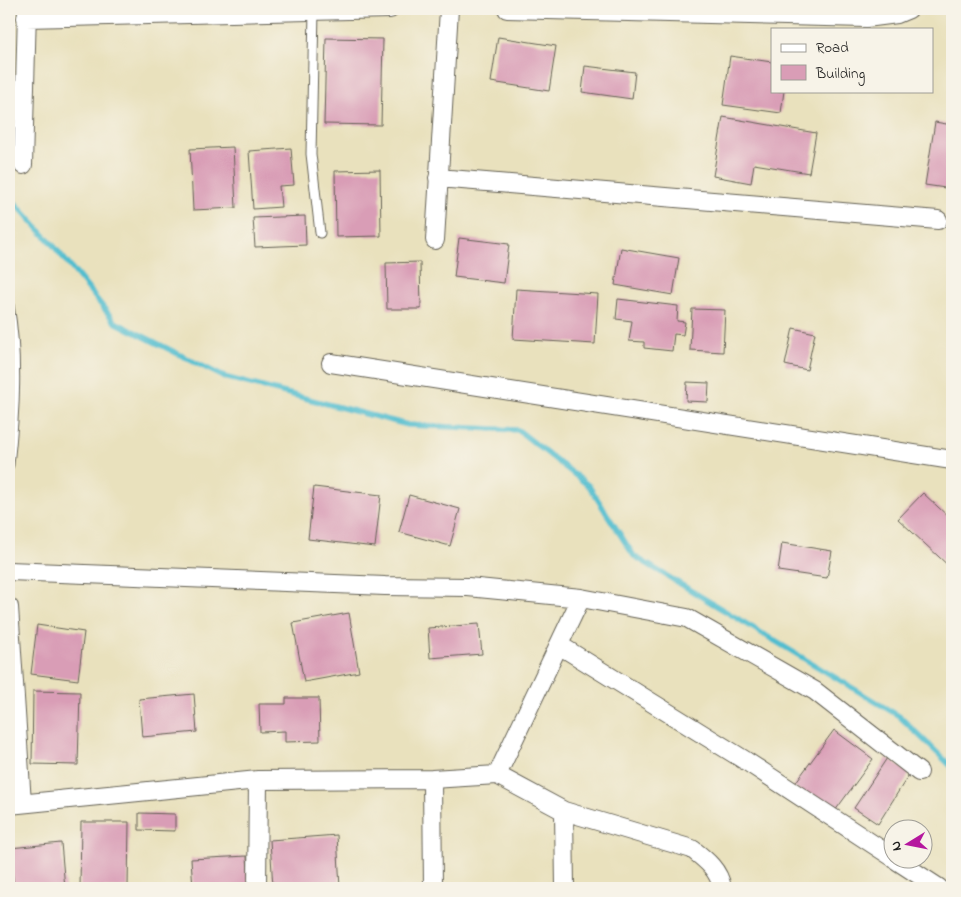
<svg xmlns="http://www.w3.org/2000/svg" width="961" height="897" font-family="'Indie Flower',sans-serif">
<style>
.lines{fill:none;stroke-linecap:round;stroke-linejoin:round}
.stream{stroke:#53becf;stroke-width:5.5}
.building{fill:#d99db6}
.lane-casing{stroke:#646154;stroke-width:11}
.street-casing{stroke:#646154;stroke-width:20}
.lane{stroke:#fff;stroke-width:9}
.street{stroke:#fff;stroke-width:18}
</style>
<rect width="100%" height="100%" fill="#f7f3e8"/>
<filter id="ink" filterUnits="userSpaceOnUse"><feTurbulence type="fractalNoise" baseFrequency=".02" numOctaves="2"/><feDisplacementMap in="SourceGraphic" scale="10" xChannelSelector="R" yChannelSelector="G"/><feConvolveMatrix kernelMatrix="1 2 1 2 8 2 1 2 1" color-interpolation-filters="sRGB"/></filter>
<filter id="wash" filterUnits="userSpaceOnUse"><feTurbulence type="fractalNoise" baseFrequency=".0096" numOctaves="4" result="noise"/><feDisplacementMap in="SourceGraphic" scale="20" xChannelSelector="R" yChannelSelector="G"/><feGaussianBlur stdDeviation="1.12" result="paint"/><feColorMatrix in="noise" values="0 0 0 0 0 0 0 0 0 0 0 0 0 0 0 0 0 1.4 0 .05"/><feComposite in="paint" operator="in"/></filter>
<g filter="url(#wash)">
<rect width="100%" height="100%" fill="#e9e1bd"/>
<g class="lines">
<path class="stream" d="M9 196 53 245 115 322 224 377 408 425 518 430 589 486 634 556 899 716 952 767"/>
</g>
<g id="blocks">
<path class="building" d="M498 37 556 46 549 91 491 82Z
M326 38 383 39 381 125 324 124Z
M730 56 772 62V91H784L781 113 723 105Z
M585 66 635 72 632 99 582 92Z
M723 117 816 133 809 173 754 164 751 183 713 176Z
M935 122 952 125V189L925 185Z
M233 147 236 208 193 210 190 149Z
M291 148 294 185 279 186 281 207 253 209 249 151Z
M380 170 381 236 336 237 335 171Z
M305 216 306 245 255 247 253 218Z
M459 238 509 244 504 283 454 277Z
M621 248 679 258 673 295 615 285Z
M420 262 421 309H387L386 263Z
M516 289 598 294 595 344 513 339Z
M618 299 678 306 677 321 685 322 683 335 674 334 672 351 644 348V342L629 341 632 321 616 319Z
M692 309 725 310 723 352 690 350Z
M793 328 815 333 807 370 785 365Z
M687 382 709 383 708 402 686 401Z
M314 487 381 495 375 547 308 539Z
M923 493 952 520V569L898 519Z
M409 495 460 509 450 546 399 532Z
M782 543 832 551 827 578 778 571Z
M349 613 359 672 304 682 293 623Z
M479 624 482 654 430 658 428 628Z
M37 625 84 632 78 680 31 674Z
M33 691 80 692 78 765 32 764Z
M194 694 197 732 142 737 139 699Z
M286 698H319L320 741 285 742V731L260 732 259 704H286Z
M834 730 873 759 832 815 793 786Z
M887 758 910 773 878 824 854 808Z
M139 813 175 814V831L139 830Z
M81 822H129L128 888H80Z
M337 835 340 888H273L270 840Z
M61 843 65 888H14L10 848Z
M247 856 249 888H193L191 859Z"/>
</g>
</g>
<g filter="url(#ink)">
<use href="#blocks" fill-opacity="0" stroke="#646154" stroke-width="1"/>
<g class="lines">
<g class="lane-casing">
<path id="lane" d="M314 11 311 154 320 233
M9 305C18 358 15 411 9 465"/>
</g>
<g class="street-casing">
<path id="street" d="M507 9 866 18 897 14 909 9
M26 18 390 9
M23 165 27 9
M438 178 938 220
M435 240 449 9
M331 363 952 460
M9 571 385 586 468 587 581 598 687 618 815 691 919 772
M9 607 22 803
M559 645 746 761 894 858
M497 775 581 598
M432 779 433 888
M9 805 258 780 432 779 497 775 564 811 692 849C706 860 719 870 722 888
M564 811 565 888
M896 860 939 888
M257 888 258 780"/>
</g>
<use href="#lane" class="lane"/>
<use href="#street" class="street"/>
</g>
</g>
<rect width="961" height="897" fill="none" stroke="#f7f3e8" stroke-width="30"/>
<rect x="771" y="28" width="162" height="65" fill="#f7f3e8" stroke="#9f9d96"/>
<rect x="781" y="44" width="25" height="8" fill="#ffffff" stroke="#9f9d96"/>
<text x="816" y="52" font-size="15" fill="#1c1c1c">Road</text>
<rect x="781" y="65" width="25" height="15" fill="#d99db6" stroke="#9f9d96"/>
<text x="816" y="78" font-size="15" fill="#1c1c1c">Building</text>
<g transform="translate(908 844) rotate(260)"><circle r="24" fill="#f7f3e8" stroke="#9f9d96"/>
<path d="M0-4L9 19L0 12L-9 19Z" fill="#b5179e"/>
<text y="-8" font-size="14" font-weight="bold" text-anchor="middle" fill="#1c1c1c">N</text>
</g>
</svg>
